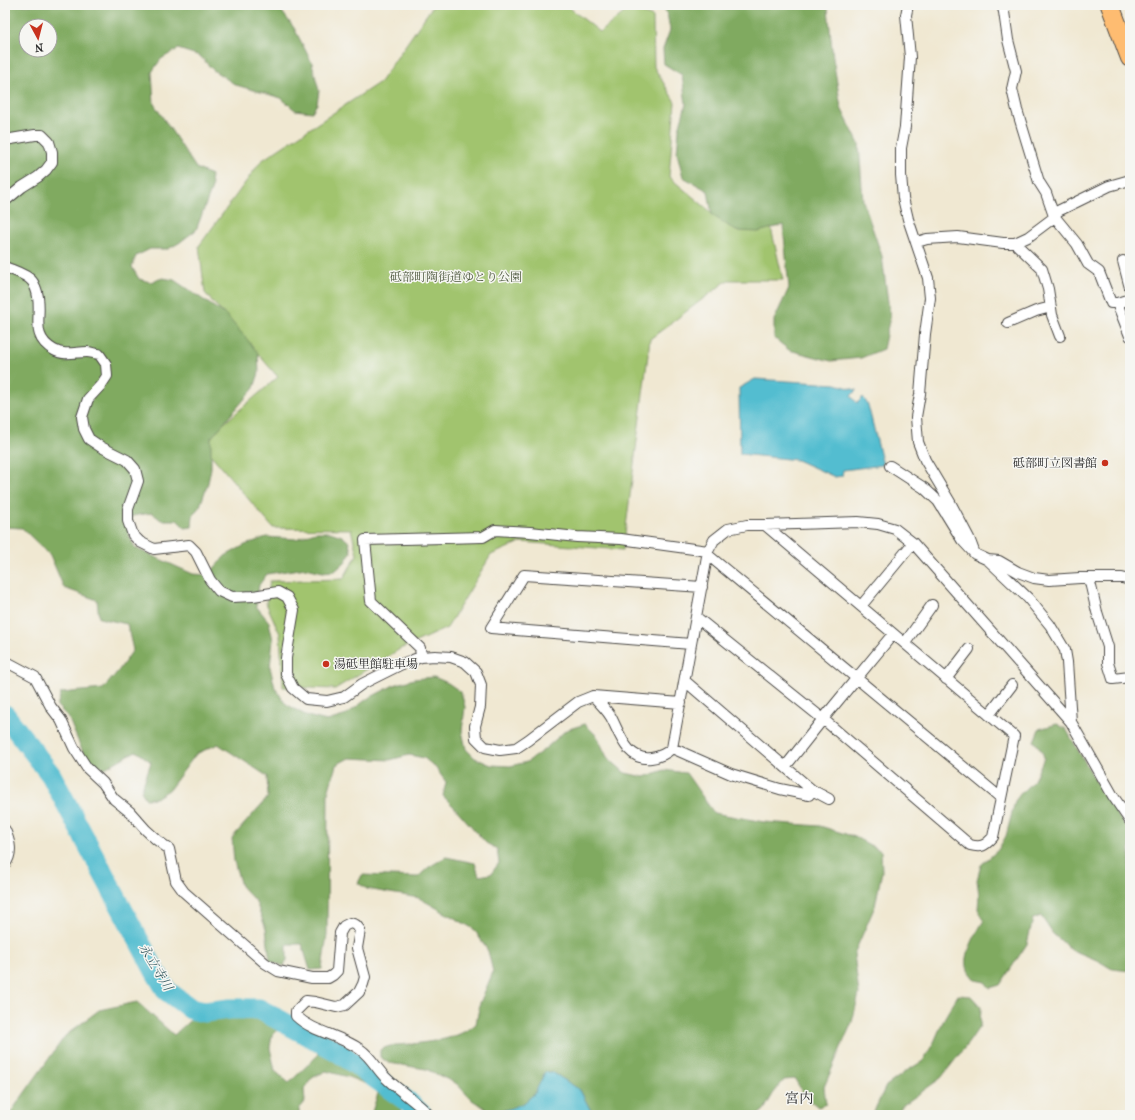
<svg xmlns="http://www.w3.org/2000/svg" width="1135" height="1120" font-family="'IM FELL French Canon','Noto Serif JP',serif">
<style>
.green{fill:#a1c46e;stroke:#66784c}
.forest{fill:#80aa61;stroke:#566a46;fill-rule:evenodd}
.water{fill:#53bdd0;stroke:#3f747e}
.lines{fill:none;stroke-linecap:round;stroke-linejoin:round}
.river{stroke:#53bdd0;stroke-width:21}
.street-casing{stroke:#494744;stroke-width:12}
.highway-casing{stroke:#494744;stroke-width:20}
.street{stroke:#fff;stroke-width:10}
.highway{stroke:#febc71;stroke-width:18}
.poi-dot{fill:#c8321e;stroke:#f6f6f2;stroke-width:1.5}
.labels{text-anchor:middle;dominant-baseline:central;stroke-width:3;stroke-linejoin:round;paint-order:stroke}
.park-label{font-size:12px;fill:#4e593f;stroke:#f6f6f2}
.poi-label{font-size:12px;fill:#2b2b2b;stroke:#f6f6f2;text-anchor:end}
.water-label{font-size:13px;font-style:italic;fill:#395e65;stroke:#f6f6f2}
.quarter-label{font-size:14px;fill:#2b2b2b;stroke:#f6f6f2}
</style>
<rect width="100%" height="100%" fill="#f6f6f2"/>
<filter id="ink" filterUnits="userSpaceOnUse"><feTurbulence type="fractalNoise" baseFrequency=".025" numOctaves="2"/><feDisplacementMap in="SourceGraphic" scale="8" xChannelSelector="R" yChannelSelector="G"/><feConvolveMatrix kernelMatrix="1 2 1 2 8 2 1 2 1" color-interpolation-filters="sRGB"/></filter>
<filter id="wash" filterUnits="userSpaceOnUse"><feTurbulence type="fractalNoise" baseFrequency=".012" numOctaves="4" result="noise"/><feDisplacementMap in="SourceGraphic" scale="16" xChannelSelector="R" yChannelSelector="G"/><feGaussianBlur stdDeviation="0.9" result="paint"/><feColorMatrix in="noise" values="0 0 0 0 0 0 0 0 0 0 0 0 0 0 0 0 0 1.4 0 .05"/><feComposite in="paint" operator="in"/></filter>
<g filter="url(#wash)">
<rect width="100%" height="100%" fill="#f0e8d2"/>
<path class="green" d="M435 5H566L600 32 630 8 653 17 654 67 675 102 669 177 722 221 771 228 783 280H728L650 339 623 550 521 542 491 555 447 628 400 649 335 689 283 687 280 634 266 603 270 581 343 579 357 555 351 529 273 528 201 443 278 377 205 293 199 246 261 161 380 82 432 7Z"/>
<path class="forest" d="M5 5H277L294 28 312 63 319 91 317 104 312 112 295 110 281 98 236 85 213 70 200 56 178 49 161 59 152 72 154 104 196 168 211 175 212 188 196 230 179 243 168 249H150L136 256 132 267 139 279 150 282 163 278 174 280 226 315 246 338 258 353 259 373 254 388 211 438V468L208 483 200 506 193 515 192 527 185 528 177 520H161L152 513 132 516 129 535 135 548 193 574 208 575 225 556 245 545 266 537 296 539 315 532H330L342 536 349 542 351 552 345 562 335 571 323 572 306 568 267 574 259 585 256 606 269 622 273 640 270 667 275 688 286 704 307 716 327 721 344 716 367 699 394 685 414 679 434 677 448 683 461 692 465 707 462 731 466 749 475 758 491 765 510 766 527 762 545 749 566 730 585 724 597 736 607 757 625 773 644 777 664 770 686 773 714 813 764 822 820 826 855 837 881 851 882 871 875 906 854 954 859 994 852 1022 824 1087 826 1104 818 1107 803 1094 795 1079 784 1080 773 1094 764 1110 758 1115H593L580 1090 552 1072H545C542 1079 539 1087 535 1093 526 1107 507 1110 491 1112L472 1100 457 1084 426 1069 389 1063 380 1057V1050C391 1044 399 1045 411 1044 435 1041 456 1040 476 1024L480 1003 493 972 488 951 474 929 419 898 367 889 358 883 362 875 418 877 429 867 446 857 475 863 479 876 491 874 499 863 497 849 486 843 455 808 443 796 446 782 435 767 424 758 409 755 390 760 349 758 336 765 328 793 327 935 322 969 310 970 302 944H287V960L284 966 270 961 266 929 256 902 241 886 234 861 232 838 268 797 267 776 218 744 196 754 169 790 156 798 146 799 141 791 151 762 136 751 105 768 87 762 68 717 57 706 61 693 103 689 119 670 133 650 127 624 99 618 97 600 64 588 50 555 22 528 5 527ZM26 26H50V50H26Z
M661 5H829L828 9 833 58 841 108 859 144 863 201 882 256 890 317 883 349 861 358 831 361 789 350 774 338V320L789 288 783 225 758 232 736 231 712 215 708 191 683 177 677 153 679 129 686 104 682 75 664 64 663 49 670 30 667 13Z
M1057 724 1066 729 1105 797 1130 833V971L1112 969 1097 960 1072 950 1053 934 1041 916 1033 919 1027 944 1000 985 990 988 985 982 975 980C973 977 969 973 968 970 962 956 977 932 984 920L978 909 979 895 977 880 981 865 998 850 1006 836 1015 801 1021 793 1034 780 1044 758 1042 751 1034 741 1039 729Z
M958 995 971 996 981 1007 980 1026 969 1042 941 1078 902 1106 897 1115H873L876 1107 886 1086 908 1070 923 1061 934 1042 945 1017Z
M137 1002 174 1035C181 1029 191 1018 198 1016 222 1007 247 1012 272 1012L280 1020 278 1029 272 1035 270 1048 275 1071 289 1083 318 1055 315 1045 305 1042 299 1036V1030L305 1028 325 1037 340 1049 364 1070 399 1098 402 1105 400 1112 393 1114 387 1113 384 1115H371L378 1093 374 1087 348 1077 326 1071 312 1078 304 1089 305 1102 299 1109V1115H11V1112L65 1036 99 1010Z"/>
<path class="water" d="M755 379 836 384 856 390V391L851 396 857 403 863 397 868 405 883 465 843 470 842 476 835 477 797 460 740 454 739 388Z
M545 1072H552L580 1090 593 1115H489L491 1112 506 1110 524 1103 535 1093Z"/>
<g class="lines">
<path class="river" d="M5 715 51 775 155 971 167 991 191 1009 204 1012 230 1009H259L337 1051 407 1101 422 1115"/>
</g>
</g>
<g filter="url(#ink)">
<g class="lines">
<g class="street-casing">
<path id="street" d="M908 5 906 15 910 57 905 127 901 148V175L903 198 908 219 928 278 930 298 925 334 920 394 916 417 918 442 925 460 950 502 969 538 975 554
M1002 5 1004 12 1008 40 1016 71 1012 89 1017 110 1039 182 1046 193 1054 216 1077 244 1088 264 1099 272 1111 303H1117L1130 299
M5 140 35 135H42L49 142 52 152V162L46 170 38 177 22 187 5 201
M917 242 927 239 958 237 1003 243H1015L1028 237 1052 219 1058 211 1109 186 1130 180
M1015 243 1042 269 1048 289 1052 315 1060 336
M1123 261 1130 288
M5 267C14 271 26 274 32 281 34 283 35 287 36 289 45 312 27 335 54 350 64 356 76 352 87 352 91 352 95 354 99 354L106 364 107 376 101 385 88 399 82 417 84 429 89 439 101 447 127 460 135 469 138 481 128 509V521L133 535 140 542 154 549 189 545 196 552 210 580 219 591 232 597 253 596 278 592 287 597 294 610 286 658V674L293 688 306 699 327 701 344 697 362 684 402 664 421 657 435 656 451 657 465 662 476 672 481 685 480 707 475 726 476 738 485 747 500 750 516 748 528 740 578 702 593 696C600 703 606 709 611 717 620 734 627 761 651 758 659 757 666 754 672 748L708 551 714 540 728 529 747 525H765L858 522 878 524 895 529 913 543 1071 722 1113 796 1130 821
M1117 303 1130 336
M1008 323 1036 311 1051 307
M890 466 924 488 938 501 962 540 975 554 988 560 1028 598 1050 625 1065 650 1067 662 1071 722
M708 555 1001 798
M988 560 999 561 1018 572 1034 578 1049 580 1080 578H1122L1130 580
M1089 578 1097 612 1108 647V663L1113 679 1130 677
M861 606 913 543
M696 617 823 719 970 845C981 848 985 846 993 837L1014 736 765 525
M905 643 932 605
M691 644 491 628 524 575 702 587
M421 657 420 648 371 601 365 540 483 537 495 530 530 532 577 537 621 539 708 551
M5 661 35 677 51 707 61 720 74 748 87 768 103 783 114 799 130 812 146 830 157 840 169 849 176 881 184 892 265 963 278 971 312 978H328L333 975 337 971 340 933 344 926 350 923 356 925 360 930 357 948 365 977 363 984 359 992 345 1005 336 1007 315 1002 306 1001 296 1011V1016C314 1033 341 1035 361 1050 370 1056 377 1069 385 1077 399 1091 416 1101 429 1115
M946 679 969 649
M685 681 812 790 829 799
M593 696 681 703
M989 715 1012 685
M672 748 731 774 780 789 809 795 812 790
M785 767 823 719 893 634
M5 830C10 842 13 853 5 864"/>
</g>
<g class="highway-casing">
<path id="highway" d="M1110 5 1130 58"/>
</g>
<use href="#street" class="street"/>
<use href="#highway" class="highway"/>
</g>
</g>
<g class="poi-dot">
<circle cx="1105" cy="463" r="4"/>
<circle cx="326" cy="664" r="4"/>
</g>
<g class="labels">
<g class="park-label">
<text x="456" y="277">砥部町陶街道ゆとり公園</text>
</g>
<g class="poi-label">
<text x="1097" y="463">砥部町立図書館</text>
<text x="334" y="664" text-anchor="start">湯砥里館駐車場</text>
</g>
<g class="water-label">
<text transform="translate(156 967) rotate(59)">永立寺川</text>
</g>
<g class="quarter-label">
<text x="799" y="1098">宮内</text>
</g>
</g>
<rect width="1135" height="1120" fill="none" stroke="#f6f6f2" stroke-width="20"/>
<g transform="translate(38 38) rotate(173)"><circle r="19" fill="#f6f6f2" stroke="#a5a5a2"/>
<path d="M0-3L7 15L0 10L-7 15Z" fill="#c8321e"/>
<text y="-6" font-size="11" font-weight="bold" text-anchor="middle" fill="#2b2b2b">N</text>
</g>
</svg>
